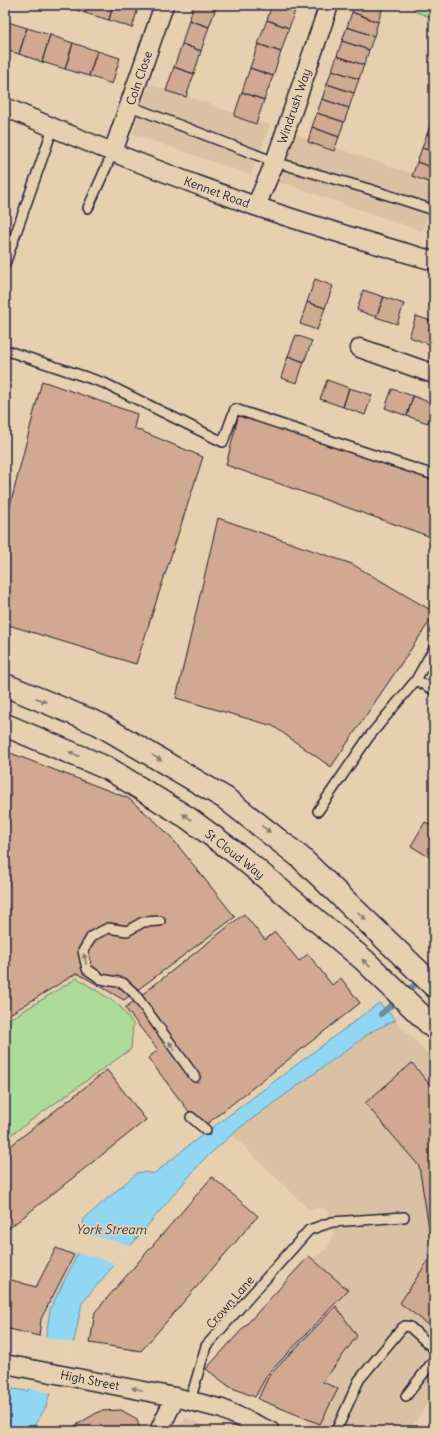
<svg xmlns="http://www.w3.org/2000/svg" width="439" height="1436" font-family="Delius,sans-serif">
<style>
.built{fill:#dbc1a4}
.green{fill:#addb9a;stroke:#687e6a}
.water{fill:#91d6f2;stroke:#658ea9}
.pier{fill:#e6d0b0}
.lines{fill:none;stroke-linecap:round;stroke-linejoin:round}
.stream{stroke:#658ea9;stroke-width:6}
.building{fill:#d0a990;stroke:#22223b}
.service-casing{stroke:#22223b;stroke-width:12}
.minor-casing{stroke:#22223b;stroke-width:21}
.primary-casing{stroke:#22223b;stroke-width:25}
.service{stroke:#e6d0b0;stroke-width:9}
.minor{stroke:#e6d0b0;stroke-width:18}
.primary{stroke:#e6d0b0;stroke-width:22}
.oneway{fill:#847976}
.labels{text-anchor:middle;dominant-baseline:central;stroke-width:3.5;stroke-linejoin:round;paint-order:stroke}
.street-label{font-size:12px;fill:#22223b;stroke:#e6d0b0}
.water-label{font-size:13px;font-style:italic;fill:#333d56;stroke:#e6d0b0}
</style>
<rect width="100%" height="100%" fill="#e6d0b0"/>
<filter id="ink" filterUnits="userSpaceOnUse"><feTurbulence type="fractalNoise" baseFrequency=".025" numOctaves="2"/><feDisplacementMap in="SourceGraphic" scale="8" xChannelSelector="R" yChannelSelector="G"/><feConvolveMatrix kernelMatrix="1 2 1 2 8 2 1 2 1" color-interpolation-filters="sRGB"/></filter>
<g filter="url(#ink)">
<path class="built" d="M147 83 210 104 215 107 270 125 251 175 133 134Z
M292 133 434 181V215L429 214 422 231 280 182Z
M390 1015 434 1060V1395L409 1431H324L261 1395 215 1379 210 1365 299 1268 327 1249 330 1243 333 1236 331 1216 323 1208 308 1209 229 1132Z
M186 1418 215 1431H175Z"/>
<path class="green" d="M415 5H434V18L413 11Z
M77 978 119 1005 133 1024 131 1049 5 1139V1020L15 1016Z"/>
<path class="water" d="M379 1003 396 1020 374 1030 241 1127 203 1160 82 1303 74 1341 49 1396 46 1407 33 1427 27 1431H5V1388L28 1391 46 1336 50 1309 86 1237 83 1221 86 1217 137 1173C143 1171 149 1174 155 1173L188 1146Z"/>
<path class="pier" d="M83 1233 133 1246 118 1264 76 1252 84 1236Z
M43 1337 75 1343 52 1393 26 1388Z"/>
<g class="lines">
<path class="stream" d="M381 1014 434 968"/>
</g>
<path class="building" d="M62 5H88L85 13Z
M88 5H113L109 20 85 13Z
M113 5H139L132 28 109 20Z
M194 5H217L209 27 189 20Z
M272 5H297L289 28 267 20Z
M355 5H377L383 7 378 22 352 12Z
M352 12 378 22 374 36 347 27Z
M189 20 209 27 201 51 182 44Z
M267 20 289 28 281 52 258 44Z
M5 21 27 28 19 54 5 50Z
M347 27 374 36 369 50 342 41Z
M27 28 50 35 42 62 19 54Z
M50 35 73 43 65 69 42 62Z
M342 41 369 50 364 65 337 56Z
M73 43 97 51 89 76 65 69Z
M182 44 201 51 194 74 174 67Z
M258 44 281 52 273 76 250 68Z
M97 51 120 58 112 84 89 76Z
M337 56 364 65 359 79 332 70Z
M174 67 194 74 186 97 166 91Z
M250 68 273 76 264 100 242 92Z
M332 70 359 79 354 93 327 84Z
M327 84 354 93 349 108 322 99Z
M242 92 264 100 256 124 234 116Z
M322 99 349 108 344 122 317 113Z
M317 113 344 122 339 137 312 127Z
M432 120 434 121V136L427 134Z
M312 127 339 137 334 151 308 142Z
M427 134 434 136V152L422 148Z
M422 148 434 152V168L417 162Z
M417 162 434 168V184L412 176Z
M315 279 333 286 325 308 307 302Z
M363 290 384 297 376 317 357 310Z
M384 297 404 304 397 324 376 317Z
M307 302 325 308 317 330 300 324Z
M416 316 434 322V329L429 344 409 337Z
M434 329V345L429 344Z
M296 335 312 341 304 362 288 356Z
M288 356 304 362 297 383 281 378Z
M327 380 349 388 343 407 320 399Z
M42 381 137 414 134 428 203 457 136 664 5 624V525Z
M349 388 372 395 365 415 343 407Z
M392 389 413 396 407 416 385 408Z
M413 396 434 404 428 423 407 416Z
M239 413 434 480V538L226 465Z
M218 518 352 564 434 612V615L331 767 273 726 176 698Z
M5 751 128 798 156 822 171 837 235 917 124 1000 77 973 5 1017Z
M425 822 434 827V860L411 846Z
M244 914 265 940 275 932 299 961 308 954 332 985 341 978 360 1003 203 1127 200 1126 148 1058 158 1050 125 1008Z
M412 1063 434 1090V1329L400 1303 433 1253 419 1166 365 1103Z
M107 1070 146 1120 8 1229 5 1226V1150Z
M212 1177 258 1216 141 1351 90 1343 95 1312Z
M56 1248 74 1255 41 1319 39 1336 5 1328V1278L36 1287Z
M309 1256 348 1290 267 1375 255 1397 230 1387 206 1369Z
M336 1306 357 1336 323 1382 338 1389 320 1424 258 1399 269 1376Z
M121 1410 137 1419 140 1431H66L100 1411Z
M175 1427H181L193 1431H172Z"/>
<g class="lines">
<g class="service-casing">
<path id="service" d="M130 106 275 162 369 189 434 210
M88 208 113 152
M5 264 53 128
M5 350 104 383 223 442 235 409 434 475
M416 680 434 690
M318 811 368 738 416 680 434 648
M160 921 143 922 127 931 108 928 92 936 83 951 87 969 101 979 123 983 134 993 195 1077
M191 1117 206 1130
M406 1396 434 1360
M190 1401 206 1346 309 1230 332 1222 404 1217
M336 1431 359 1380 402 1328 405 1326 410 1327 434 1349"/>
</g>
<g class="minor-casing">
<path id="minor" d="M5 107C87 143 170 176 255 206 314 226 374 244 434 261
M113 152 164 5
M256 206 275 162 329 5
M360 348 434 374
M5 1364 175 1397 222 1409 270 1431
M159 1431 175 1397"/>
</g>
<g class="primary-casing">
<path id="primary" d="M5 685 99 724 225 798 300 857 434 986
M5 725 109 769 188 818 241 857 364 960 434 1028"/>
</g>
<use href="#service" class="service"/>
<use href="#minor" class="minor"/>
<use href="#primary" class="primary"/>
</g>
<defs><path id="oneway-solid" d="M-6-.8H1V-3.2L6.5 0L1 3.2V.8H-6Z"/></defs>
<g class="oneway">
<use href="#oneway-solid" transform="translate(41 700) rotate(22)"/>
<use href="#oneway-solid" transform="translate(74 754) rotate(-157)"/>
<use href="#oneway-solid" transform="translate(157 758) rotate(31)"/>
<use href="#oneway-solid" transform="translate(187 817) rotate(-146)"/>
<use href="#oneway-solid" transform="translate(266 829) rotate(38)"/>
<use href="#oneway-solid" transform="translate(362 916) rotate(44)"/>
<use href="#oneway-solid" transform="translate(85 959) rotate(-104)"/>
<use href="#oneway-solid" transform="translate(366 963) rotate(-137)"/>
<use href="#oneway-solid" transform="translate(172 1046) rotate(-126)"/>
<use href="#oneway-solid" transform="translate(137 1389) rotate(-168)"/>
</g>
</g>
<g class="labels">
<g class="street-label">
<text transform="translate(139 78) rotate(-71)">Coln Close</text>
<text transform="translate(294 106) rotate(-71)">Windrush Way</text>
<text transform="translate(217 192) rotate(20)">Kennet Road</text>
<text transform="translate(235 854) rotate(38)">St Cloud Way</text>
<text transform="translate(230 1302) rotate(-49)">Crown Lane</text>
<text transform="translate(90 1380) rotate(11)">High Street</text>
</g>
<g class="water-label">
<text x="111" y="1229">York Stream</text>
</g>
</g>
<rect width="439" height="1436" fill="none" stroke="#e6d0b0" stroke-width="20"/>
<rect x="10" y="10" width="419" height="1416" fill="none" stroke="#22223b" stroke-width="1.5" filter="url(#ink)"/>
</svg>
